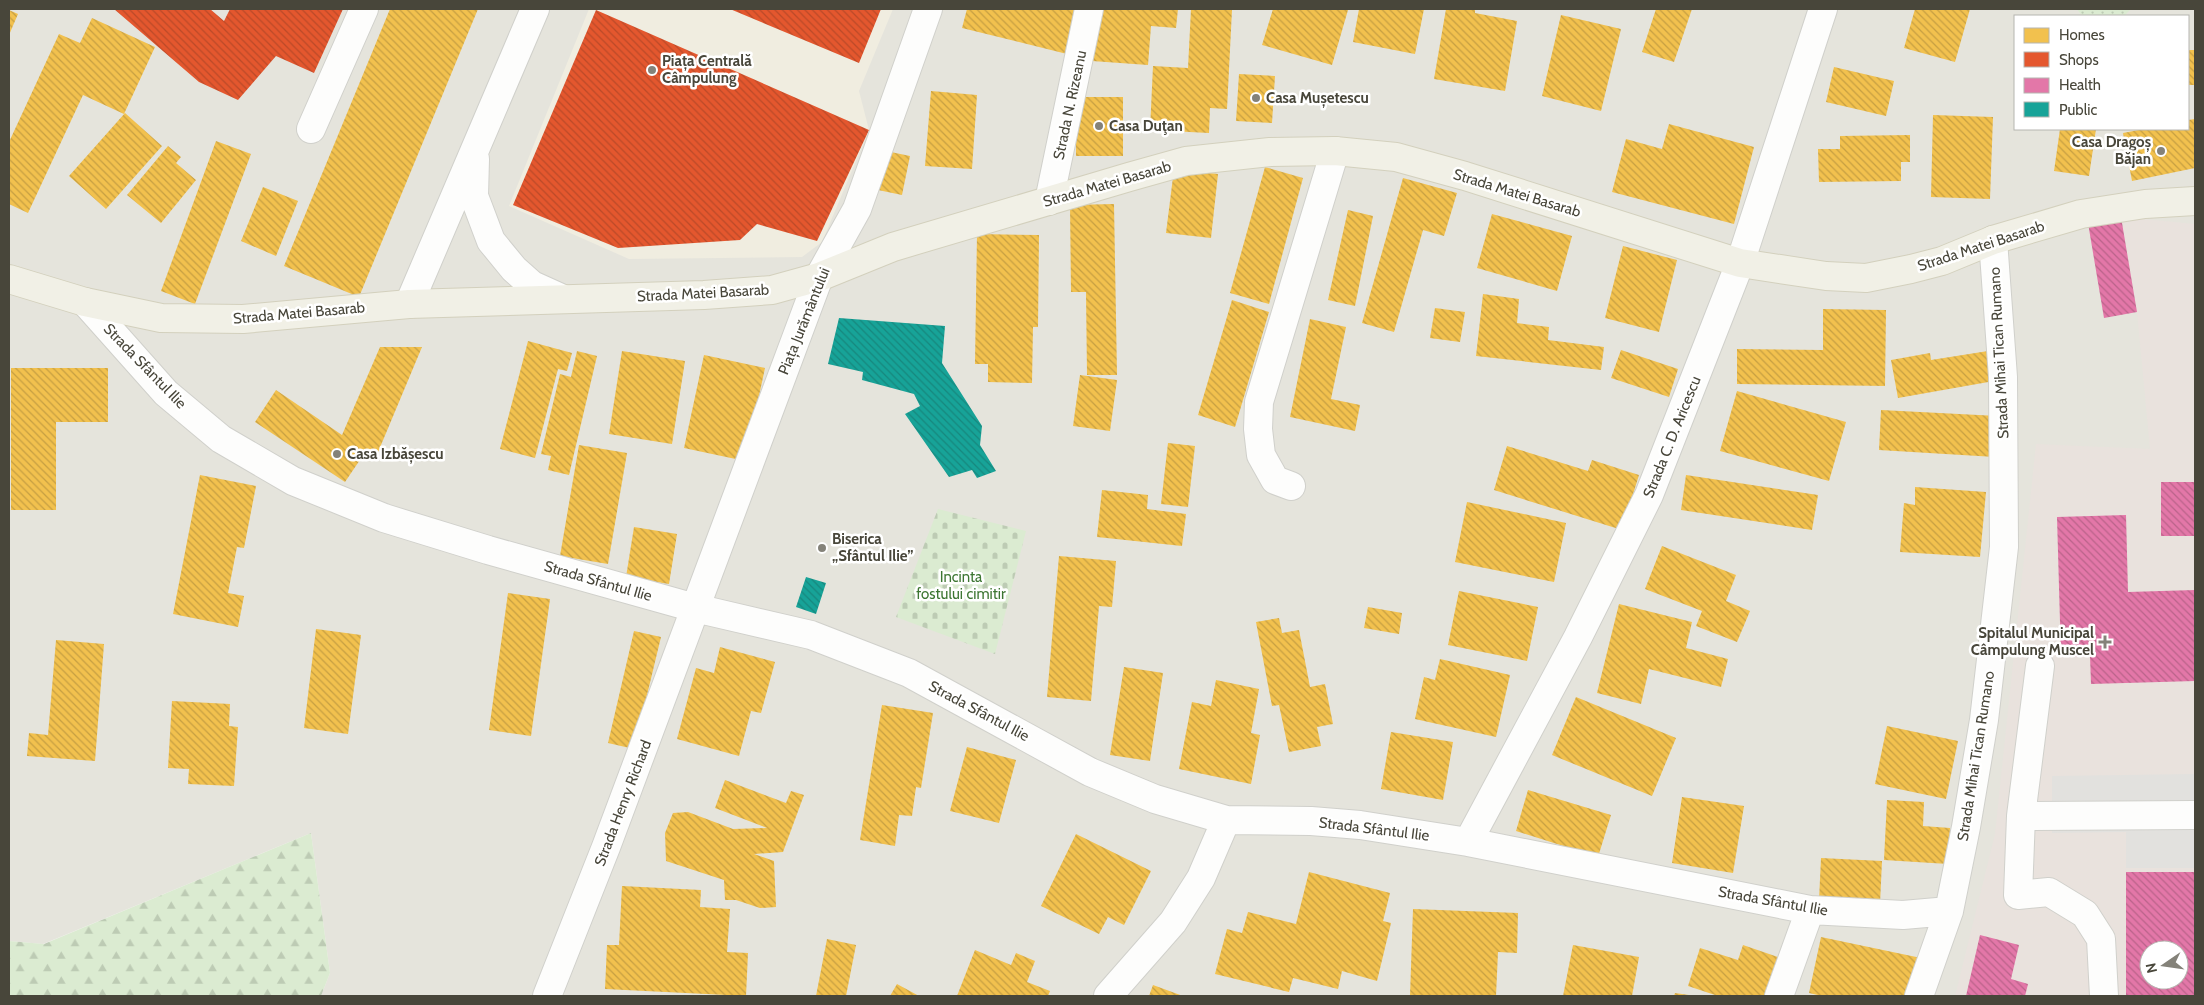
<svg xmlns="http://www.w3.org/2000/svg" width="2204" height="1005" font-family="Cabin,sans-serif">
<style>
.residential{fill:#e5e4dc;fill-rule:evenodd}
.commercial{fill:#f0ede0}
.medical{fill:#e9e2dd;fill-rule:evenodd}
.forest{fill:url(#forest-firs)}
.cemetery{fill:url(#cemetery-stones)}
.park{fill:url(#park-dots)}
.parking{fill:#e2e1de}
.homes{fill:url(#homes-back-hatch)}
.shops{fill:url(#shops-back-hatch)}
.health{fill:url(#health-back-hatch);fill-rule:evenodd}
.public{fill:url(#public-back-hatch)}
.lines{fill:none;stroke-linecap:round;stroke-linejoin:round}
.minor-casing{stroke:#d0d0cb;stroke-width:30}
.major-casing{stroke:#d3d0bd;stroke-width:30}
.minor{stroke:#fdfdfc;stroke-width:28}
.major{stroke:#f1f0e6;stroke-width:28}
.poi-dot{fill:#848279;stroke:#fff;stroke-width:2}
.labels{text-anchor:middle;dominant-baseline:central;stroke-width:5;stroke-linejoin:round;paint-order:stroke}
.poi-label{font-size:15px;font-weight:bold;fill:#48463a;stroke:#fff;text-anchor:start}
.street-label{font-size:15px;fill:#48463a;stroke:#fff}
.park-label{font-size:15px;fill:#3d7632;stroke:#fff}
</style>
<defs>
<pattern id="forest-firs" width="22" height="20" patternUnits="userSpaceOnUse" patternTransform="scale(1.25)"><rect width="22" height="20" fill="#dbebd1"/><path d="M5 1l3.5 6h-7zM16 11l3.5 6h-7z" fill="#bdcbb4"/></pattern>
<pattern id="cemetery-stones" width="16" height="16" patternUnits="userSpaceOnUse" patternTransform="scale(1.25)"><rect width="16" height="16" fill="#dbebd1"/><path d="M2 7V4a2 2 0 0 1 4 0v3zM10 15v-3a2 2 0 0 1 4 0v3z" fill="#bdcbb4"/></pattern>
<pattern id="park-dots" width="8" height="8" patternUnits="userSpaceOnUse" patternTransform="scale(1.25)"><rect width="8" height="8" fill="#dbebd1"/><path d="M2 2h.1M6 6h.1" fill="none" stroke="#bdcbb4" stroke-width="1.8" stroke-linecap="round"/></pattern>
<pattern id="homes-back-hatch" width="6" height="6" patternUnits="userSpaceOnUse" patternTransform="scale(1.25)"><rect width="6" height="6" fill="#f2c14e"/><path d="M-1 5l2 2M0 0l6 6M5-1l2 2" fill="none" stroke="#c69f42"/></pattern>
<pattern id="shops-back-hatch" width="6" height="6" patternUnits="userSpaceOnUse" patternTransform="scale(1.25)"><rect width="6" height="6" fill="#e4572e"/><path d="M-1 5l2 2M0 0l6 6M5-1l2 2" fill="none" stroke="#bb4a28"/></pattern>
<pattern id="health-back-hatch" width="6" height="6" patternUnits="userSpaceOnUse" patternTransform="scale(1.25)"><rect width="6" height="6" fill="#e377a8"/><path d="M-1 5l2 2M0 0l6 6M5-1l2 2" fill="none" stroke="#ba638a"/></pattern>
<pattern id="public-back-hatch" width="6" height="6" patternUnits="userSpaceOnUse" patternTransform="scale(1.25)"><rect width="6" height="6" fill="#17a398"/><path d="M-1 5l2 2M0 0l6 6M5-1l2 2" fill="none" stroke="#17877d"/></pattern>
</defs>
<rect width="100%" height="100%" fill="#f2f2ee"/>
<path class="residential" d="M9 9H2195V996H321L330 973 311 833 43 944 9 941ZM2015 16H2188V129H2015ZM2149 950H2179V980H2149Z"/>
<path class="commercial" d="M589 9H893L859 91 869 130 822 242 802 257 629 259 509 206Z"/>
<path class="medical" d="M2121 217 2195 224V996H1955L1995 834 2036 444 2150 449 2137 312ZM2149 950H2179V980H2149Z"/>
<path class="forest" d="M311 833 330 973 321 996H9V941L44 944Z"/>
<path class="cemetery" d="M938 509 1026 531 995 654 896 617Z"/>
<path class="park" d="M2077 9H2131L2124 16H2082Z"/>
<path class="parking" d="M2195 774V868H2126V832L2052 833V776Z"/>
<path class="homes" d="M390 9H478L359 297 284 266Z
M967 9H1079L1067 54 962 28Z
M1096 9H1178L1176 28 1151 26 1148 65 1092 61Z
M1191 9 1232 10 1227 109 1210 108 1209 133 1150 130 1153 66 1188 68Z
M1273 9 1348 10 1332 65 1262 45Z
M1359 9H1424L1415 54 1353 42Z
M1446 9H1475V13L1517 21 1505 91 1434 79Z
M1656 9H1692L1674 62 1642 52Z
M1915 9H1970L1955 62 1904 48Z
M9 10 18 14 9 35Z
M1561 15 1621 29 1601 111 1542 96Z
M92 18 155 47 124 114 83 95 28 213 9 204V142L59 34 80 43Z
M2188 50H2195V85H2188Z
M1834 67 1894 81 1886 116 1826 102Z
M1239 74 1275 76 1272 123 1236 121Z
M931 91 977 95 972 169 925 166Z
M1076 97H1123V156H1076Z
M125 113 162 146 106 209 69 176Z
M1933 115 1993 117 1990 199 1931 197Z
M2195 119V168L2132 181 2123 133 2144 129H2188V120Z
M1669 124 1754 147 1734 224 1612 192 1626 139 1662 149Z
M2060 129H2096L2089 176 2054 171Z
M1910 135V162H1901V181L1819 182 1818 149H1840V136Z
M216 141 251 154 195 304 161 291Z
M168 146 181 157 176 163 196 180 161 223 127 195Z
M886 151 910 156 902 195 878 190Z
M1265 167 1303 178 1269 304 1230 293Z
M1174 169 1218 174 1211 238 1166 233Z
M1403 178 1457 193 1444 236 1423 230 1394 332 1362 323Z
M263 187 298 201 276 256 241 241Z
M1114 204 1117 375H1087L1086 292H1071L1070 205Z
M1348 210 1373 216 1355 306 1328 300Z
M1492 214 1572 236 1557 291 1477 268Z
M977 234 1039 235 1038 327H1033L1032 383 988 382V364H975Z
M1623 246 1677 260 1659 332 1605 318Z
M1483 294 1519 299 1517 323 1549 327 1548 340 1604 347 1601 370 1476 356Z
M1232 300 1269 312 1235 427 1198 415Z
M1435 308 1465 312 1460 342 1430 338Z
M1823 309 1886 310 1885 386 1737 384V349L1823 350Z
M1310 319 1346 327 1331 399 1360 405 1355 431 1290 417Z
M528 341 572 353 567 371 558 369 535 458 500 449Z
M380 347H422L376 457 366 451 345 482 255 422 276 390 342 435Z
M1621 350 1678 369 1669 397 1611 378Z
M577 351 597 356 569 475 548 470 551 456 541 454 560 374 571 377Z
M622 351 685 361 672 444 609 434Z
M1988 351 1994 381 1898 398 1891 360 1930 353 1931 360Z
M704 355 765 368 745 461 684 448Z
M11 368H108V422H56V510H11Z
M1080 375 1117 380 1110 431 1073 426Z
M1737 391 1846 422 1829 481 1720 451Z
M1881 410 1998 416 1995 457 1879 450Z
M1168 443 1195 446 1188 507 1161 504Z
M579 445 627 453 608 564 560 556Z
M1507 446 1588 471 1592 460 1639 475 1622 530 1494 490Z
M200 475 256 486 244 548 237 547 228 593 244 596 238 627 173 614Z
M1686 475 1818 495 1812 530 1681 510Z
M1915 487 1986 492 1980 557 1900 552 1904 503 1915 505Z
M1102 490 1148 495 1147 509 1186 514 1182 546 1097 537Z
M1467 502 1566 523 1554 582 1455 562Z
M634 527 677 534 669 584 626 577Z
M1662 546 1736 575 1726 601 1750 611 1737 642 1696 626 1702 611 1645 589Z
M1059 556 1116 561 1112 607 1099 606 1091 701 1047 697Z
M1459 591 1538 607 1527 661 1448 645Z
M508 593 550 599 531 736 489 730Z
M1619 604 1692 622 1686 648 1728 659 1721 687 1649 669 1641 704 1597 693Z
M1368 607 1402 613 1399 634 1364 628Z
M1279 618 1282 633 1299 630 1310 687 1325 684 1333 724 1317 727 1321 746 1289 752 1279 705 1272 706 1256 622Z
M316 629 361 635 348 734 304 728Z
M634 631 661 637 634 749 608 743Z
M56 640 104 644 95 761 27 756 29 733 48 735Z
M720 647 775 662 761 713 751 711 739 756 677 739 696 668 714 673Z
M1440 659 1510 675 1496 737 1415 719 1424 677 1435 680Z
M1124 667 1163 673 1150 761 1110 755Z
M1216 680 1259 689 1251 733 1260 735 1251 784 1179 769 1192 702 1211 706Z
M1576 697 1676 738 1652 796 1552 755Z
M172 701 230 704 229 726 238 727 234 786 188 784 189 769 168 768Z
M882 705 933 713 921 788 916 787 912 816 899 815 895 846 860 840Z
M1887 726 1958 741 1946 799 1875 784Z
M1391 732 1453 742 1443 800 1381 789Z
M967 747 1016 760 999 823 950 811Z
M725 780 786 803 791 791 804 795 783 852 754 854 774 861 776 907 760 908 736 900H725L724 880 666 861 665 833 673 813 688 812 733 829 767 828 715 808Z
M1528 790 1611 815 1598 857 1516 831Z
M1682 797 1744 806 1733 873 1672 863Z
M1887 800 1924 802 1923 826 1950 828 1948 864 1884 860Z
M1076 834 1151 871 1124 925 1108 917 1099 934 1041 906Z
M1821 858 1882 861 1880 904 1819 900Z
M1309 872 1390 893 1383 921 1391 923 1377 981 1342 971 1338 989 1293 978 1289 992 1215 974 1227 929 1242 933 1248 912 1296 924Z
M622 886 701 890 700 907 730 909 727 952 748 953 746 996 605 989 607 945H619Z
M1413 909 1518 913 1517 953 1498 952 1496 996H1410Z
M1821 937 1921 958 1913 996H1822L1809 993Z
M827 939 856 945 846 996H816Z
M1573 945 1639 957 1632 996H1563Z
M1743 945 1781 958 1768 996H1718L1688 986 1700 948 1738 960Z
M975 950 1011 965 1016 953 1035 961 1027 982 1050 991 1048 996H957Z
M897 984 919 996H890Z
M1153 985 1183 996H1149Z
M1675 993 1689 995V996H1674Z"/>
<path class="shops" d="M114 9H210L224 21 230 9H343L314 73 276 56 238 100 199 82Z
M730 9H881L859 63Z
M596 10 869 130 817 241 757 224 740 240 618 248 513 205Z"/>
<path class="health" d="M2121 217 2137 312 2104 318 2088 223Z
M2161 482H2195V536H2161Z
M2126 515 2128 592 2195 590V681L2091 684 2090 656 2061 657 2057 517Z
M2126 872H2195V996H2126ZM2149 950H2179V980H2149Z
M1980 935 2019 945 2011 979 2028 984 2025 996H1966Z"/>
<path class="public" d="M839 318 945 326 942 363 982 426 980 445 996 471 977 478 972 470 949 477 905 414 920 406 914 394 862 380 863 372 828 364Z
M806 577 826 583 816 614 796 607Z"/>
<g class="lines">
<g class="minor-casing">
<path id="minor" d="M311 129 364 9
M475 159 474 196 491 241 514 269 532 285 563 299
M1049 201 1089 9
M85 302 166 393 221 439 293 481 384 518 488 550 695 608 811 635 909 673 1090 772 1155 799 1226 820 1311 821 1360 825 1468 842 1810 910 1903 915 1949 911
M409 304 535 9
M1291 486 1275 480 1261 455 1258 429 1259 402 1335 151
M2021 816 2040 666
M1468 842 1578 637 1649 495 1740 263 1823 9
M547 996 606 847 819 277 857 209 928 9
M1108 996 1173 922 1201 878 1226 820
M1779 996 1810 910
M1919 996 1949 911 1966 827 1984 720 2004 547 2003 377 1993 240
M2104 996 2101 939 2085 914 2049 892 2018 895 2021 816 2195 815"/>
</g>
<g class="major-casing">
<path id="major" d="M9 279 85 302 161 318 243 319 409 304 704 295 772 290 819 277 893 247 1129 177 1186 161 1270 152 1335 151 1396 157 1465 176 1740 263 1826 276 1866 278 1911 269 1942 261 1993 240 2081 214 2145 204 2195 201"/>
</g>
<use href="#minor" class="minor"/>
<use href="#major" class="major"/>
</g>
<g class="poi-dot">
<circle cx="652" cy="70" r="5"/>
<circle cx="1256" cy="98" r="5"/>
<circle cx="1099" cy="126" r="5"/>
<circle cx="2161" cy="151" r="5"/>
<circle cx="337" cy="454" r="5"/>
<circle cx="822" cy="548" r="5"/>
<path d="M2102.5 634.5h5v5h5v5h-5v5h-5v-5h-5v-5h5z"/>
</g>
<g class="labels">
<g class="poi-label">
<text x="662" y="61">Piața Centrală<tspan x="662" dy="17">Câmpulung</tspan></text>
<text x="1266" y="98">Casa Mușetescu</text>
<text x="1109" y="126">Casa Duţan</text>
<text x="2151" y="142" text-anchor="end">Casa Dragoș<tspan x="2151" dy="17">Băjan</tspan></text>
<text x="347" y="454">Casa Izbășescu</text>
<text x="832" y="539">Biserica<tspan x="832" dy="17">„Sfântul Ilie”</tspan></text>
<text x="2094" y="633" text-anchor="end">Spitalul Municipal<tspan x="2094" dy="17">Câmpulung Muscel</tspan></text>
</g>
<g class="street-label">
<text transform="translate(1070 105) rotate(-78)">Strada N. Rizeanu</text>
<text transform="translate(1107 184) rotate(-16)">Strada Matei Basarab</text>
<text transform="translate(1517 193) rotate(17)">Strada Matei Basarab</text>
<text transform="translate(1981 246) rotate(-18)">Strada Matei Basarab</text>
<text transform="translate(703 293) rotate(-3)">Strada Matei Basarab</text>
<text transform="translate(299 313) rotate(-5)">Strada Matei Basarab</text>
<text transform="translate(804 321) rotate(-68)">Piața Jurământului</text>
<text transform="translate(1999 353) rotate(-93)">Strada Mihai Tican Rumano</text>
<text transform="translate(145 366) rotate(46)">Strada Sfântul Ilie</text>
<text transform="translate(1672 437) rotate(-68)">Strada C. D. Aricescu</text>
<text transform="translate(598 581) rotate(16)">Strada Sfântul Ilie</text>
<text transform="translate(979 711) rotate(28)">Strada Sfântul Ilie</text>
<text transform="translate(1976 756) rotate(-81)">Strada Mihai Tican Rumano</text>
<text transform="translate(623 803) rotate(-69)">Strada Henry Richard</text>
<text transform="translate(1374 829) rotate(7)">Strada Sfântul Ilie</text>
<text transform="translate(1773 901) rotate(10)">Strada Sfântul Ilie</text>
</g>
<g class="park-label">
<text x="961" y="577">Incinta<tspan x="961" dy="17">fostului cimitir</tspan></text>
</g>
</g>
<rect width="2204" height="1005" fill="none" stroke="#48463a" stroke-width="20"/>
<rect x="2014" y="15" width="175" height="115" fill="#ffffff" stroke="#b6b5b0"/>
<rect x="2024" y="28" width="25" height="15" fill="#f2c14e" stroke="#b6b5b0"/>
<text x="2059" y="40" font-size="15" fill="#48463a">Homes</text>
<rect x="2024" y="52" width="25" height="15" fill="#e4572e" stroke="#b6b5b0"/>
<text x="2059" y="65" font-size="15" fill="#48463a">Shops</text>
<rect x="2024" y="78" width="25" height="15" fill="#e377a8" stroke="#b6b5b0"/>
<text x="2059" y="90" font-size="15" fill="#48463a">Health</text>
<rect x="2024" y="102" width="25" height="15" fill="#17a398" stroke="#b6b5b0"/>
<text x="2059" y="115" font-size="15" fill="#48463a">Public</text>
<g transform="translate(2164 965) rotate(257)"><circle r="24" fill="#ffffff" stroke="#b6b5b0"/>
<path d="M0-4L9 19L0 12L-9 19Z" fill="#848279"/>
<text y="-8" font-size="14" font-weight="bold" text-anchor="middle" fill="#48463a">N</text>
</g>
</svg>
